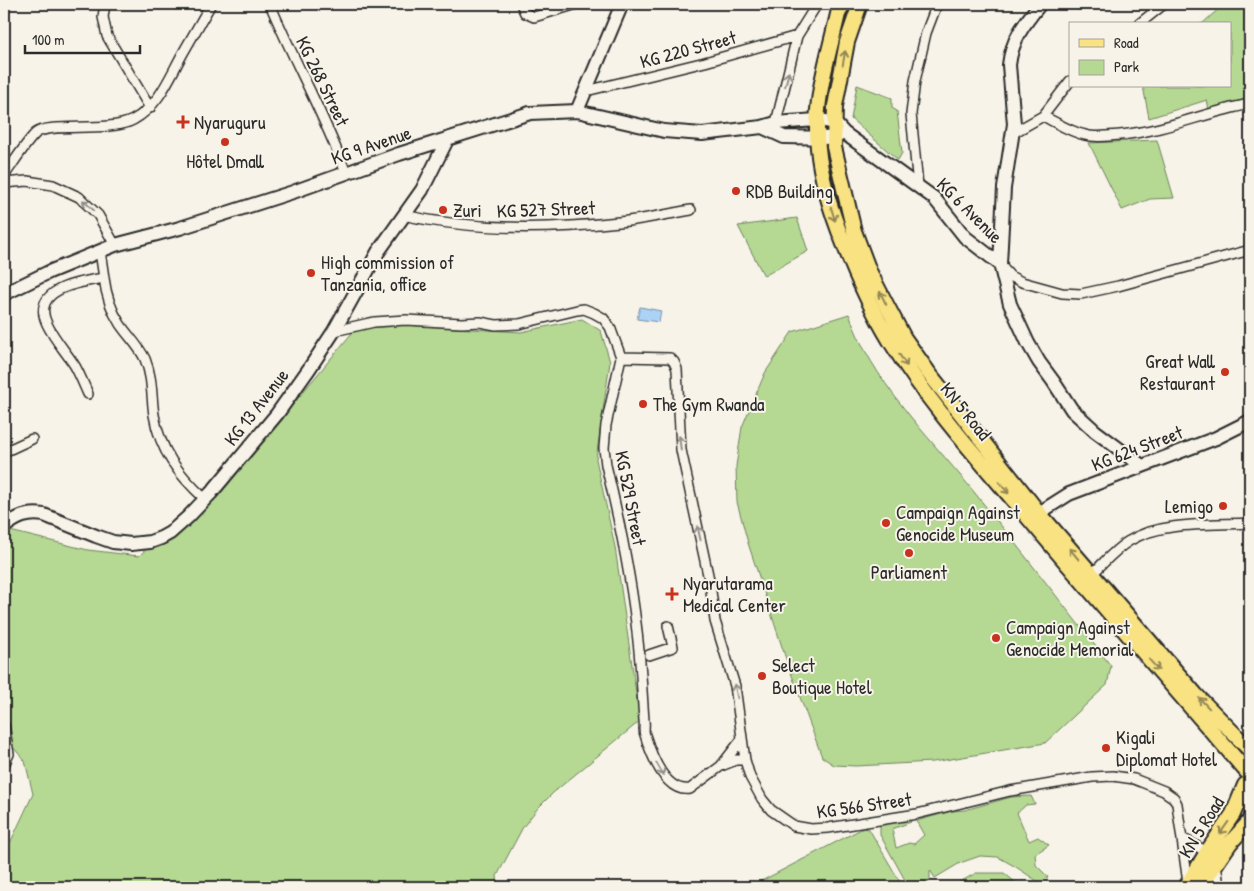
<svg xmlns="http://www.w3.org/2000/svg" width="1254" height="891" font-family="'Patrick Hand',sans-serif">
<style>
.green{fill:#b5d893;stroke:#70825f}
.water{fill:#acd2f5;stroke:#788fa4}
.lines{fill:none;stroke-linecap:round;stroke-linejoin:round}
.street-casing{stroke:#2b2b2b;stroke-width:12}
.secondary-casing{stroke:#2b2b2b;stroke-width:16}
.primary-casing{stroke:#2b2b2b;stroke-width:18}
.street{stroke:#f7f3e8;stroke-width:9}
.secondary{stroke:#f7f3e8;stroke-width:12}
.primary{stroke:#f8e281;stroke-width:14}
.oneway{stroke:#928656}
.oneway2{stroke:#918f8a}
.poi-dot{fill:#c8321e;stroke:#f7f3e8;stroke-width:2}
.labels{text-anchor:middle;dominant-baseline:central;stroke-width:4;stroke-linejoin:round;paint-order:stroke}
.street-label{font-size:19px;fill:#2b2b2b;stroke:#f7f3e8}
.poi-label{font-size:19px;fill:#2b2b2b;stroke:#f7f3e8;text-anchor:start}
</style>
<rect width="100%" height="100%" fill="#f7f3e8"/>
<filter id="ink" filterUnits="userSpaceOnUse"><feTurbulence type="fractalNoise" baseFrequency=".02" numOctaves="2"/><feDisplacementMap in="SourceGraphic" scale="10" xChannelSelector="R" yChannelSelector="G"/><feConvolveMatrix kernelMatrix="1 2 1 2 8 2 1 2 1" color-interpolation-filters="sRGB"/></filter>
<g filter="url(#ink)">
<path class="green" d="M1224 4H1250V104L1210 114 1207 100 1149 118 1143 86H1230V24H1200L1203 23Z
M857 85 892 98V108L897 111 902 153 898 160 851 119Z
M1157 140 1174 198 1150 199 1122 210 1089 143Z
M797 218 808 251 764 276 738 226Z
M849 314C871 379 927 435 970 487 1018 546 1064 606 1111 666L1107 685 1045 743 933 762 856 766 834 765 822 757 787 662 748 543 737 502 736 466 742 427 765 373 792 332Z
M582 319 601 331 610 362 596 459 615 547 640 721 554 792 537 809 523 827 497 876 498 887H4V856L33 794 25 761 4 737V540L10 531 88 550 139 556 270 432 356 328 390 324 521 332Z
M1031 796 1035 804 1026 805 1017 813 1029 841 1038 837 1049 845 1035 854 1036 865 1048 877 1040 883 1016 867 998 857 980 856 960 863 935 878 930 870V880L925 887H909L880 835V823L908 817 911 822 892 829 896 848 909 843 914 844 924 835 916 821 952 811 965 810 1011 797Z
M863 828 869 829 903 887H750Z
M976 873H1004L1021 887H951Z"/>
<path class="water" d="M640 307 661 311 659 322 637 319Z"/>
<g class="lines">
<g class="street-casing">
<path id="street" d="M105 4 103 17 107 36 150 108
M270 4C294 61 324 115 346 173
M521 4 525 13 534 17 577 4
M1139 24 1164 4
M586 91 705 62 797 36
M1043 116C1057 123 1070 132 1085 135 1096 138 1108 136 1120 135 1165 131 1206 112 1250 104
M776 123 797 36 817 4
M1013 133 1043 116 1070 81
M4 176C12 165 27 141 36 133 50 122 109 133 133 120 159 106 169 78 183 53 192 37 202 20 211 4
M4 183 27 181 53 185 79 197 98 215 115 245
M918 186 911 114 915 81 926 33 937 4
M403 215C474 231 547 230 619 222 643 220 667 214 691 210
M100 251 104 278
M1001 266 1010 276 1022 282 1062 293 1081 294 1118 286 1250 250
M334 331 374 322 406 320 462 323 480 322 496 325 519 324 577 310 584 309 594 313 603 318 610 327 621 357 606 425 604 448 606 465C620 523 632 581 638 641 641 667 642 694 644 720 645 726 643 731 645 735 651 754 665 793 690 789L721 766 742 739
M621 357 670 358 674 362 677 369 681 450 710 584 715 621 735 686 745 760 750 777 762 799 771 810 794 826 811 829 828 828 917 814 1010 791 1092 777 1113 776 1134 779 1164 791 1174 798 1177 804 1188 883
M88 394C84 385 80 375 75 366 66 352 54 339 47 324 30 288 81 282 104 278 106 294 111 310 120 324 128 336 139 346 145 359 153 379 151 395 154 415 160 451 179 475 205 499
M4 452 32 439
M1091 575C1103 564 1115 549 1129 541 1161 521 1213 525 1250 523
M649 655 673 647 668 626
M4 725 9 754 4 765
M721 766 736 760H745
M1182 838 1207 852
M1216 863 1219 887"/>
</g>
<g class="secondary-casing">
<path id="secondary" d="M1040 4C1024 24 1012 39 1009 65L1014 124 1004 188 1000 264 1010 304 1028 343 1039 362 1053 381 1072 410 1095 431 1142 466
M577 111 622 4
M762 127 784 137 834 138 842 134
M4 294 49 272 115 245 180 228 293 192 399 154 530 113 577 111 664 131 702 134 762 127 776 123 816 120 834 122 844 133 934 198 965 237 1000 264
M1039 513 1069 494 1216 438 1250 421
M4 527C17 517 28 512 44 515L96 536 113 542 131 544 150 542 161 538 170 533 188 517 211 493 277 414 309 369 334 331 378 252 422 190 447 140"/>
</g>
<g class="primary-casing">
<path id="primary" d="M843 4 838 14C828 58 813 102 818 148 821 180 832 214 844 244 857 278 872 311 891 342 932 409 987 468 1037 528 1106 610 1177 691 1247 772
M860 4 847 42 835 106 834 147 854 231 869 271 887 306 904 338 928 372 1039 513 1196 695 1250 750
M1186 887 1207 852 1233 814 1245 785
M1200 887 1230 843 1250 821"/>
</g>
<use href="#street" class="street"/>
<use href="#secondary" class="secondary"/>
<use href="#primary" class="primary"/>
</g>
<defs><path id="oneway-shaft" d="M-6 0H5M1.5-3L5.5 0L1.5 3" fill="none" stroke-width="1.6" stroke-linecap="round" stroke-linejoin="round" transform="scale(1.25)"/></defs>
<g class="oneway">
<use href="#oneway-shaft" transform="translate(844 58) rotate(-80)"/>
<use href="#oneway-shaft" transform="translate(833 214) rotate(73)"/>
<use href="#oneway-shaft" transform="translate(883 298) rotate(-116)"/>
<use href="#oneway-shaft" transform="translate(903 360) rotate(56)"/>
<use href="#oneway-shaft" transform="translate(1004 488) rotate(50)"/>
<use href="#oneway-shaft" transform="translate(1074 554) rotate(-130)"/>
<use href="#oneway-shaft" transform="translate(1154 665) rotate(48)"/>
<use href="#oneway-shaft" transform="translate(1204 703) rotate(-134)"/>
<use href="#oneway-shaft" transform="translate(1224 828) rotate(125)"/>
</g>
<g class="oneway2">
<use href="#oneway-shaft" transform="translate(787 79) rotate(-76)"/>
<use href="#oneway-shaft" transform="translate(88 205) rotate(-138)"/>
<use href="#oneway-shaft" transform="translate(680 443) rotate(-97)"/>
<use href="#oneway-shaft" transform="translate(699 533) rotate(-102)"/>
<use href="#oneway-shaft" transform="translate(736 691) rotate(-102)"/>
<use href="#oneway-shaft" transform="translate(660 769) rotate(60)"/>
</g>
</g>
<g class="poi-dot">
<path d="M180.5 114.5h5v5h5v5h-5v5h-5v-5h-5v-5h5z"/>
<circle cx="225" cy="142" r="5"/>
<circle cx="736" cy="191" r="5"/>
<circle cx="443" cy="210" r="5"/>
<circle cx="311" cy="273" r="5"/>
<circle cx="1225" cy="372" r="5"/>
<circle cx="643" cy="404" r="5"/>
<circle cx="1223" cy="506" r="5"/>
<circle cx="886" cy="523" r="5"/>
<circle cx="909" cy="553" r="5"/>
<path d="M669.5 586.5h5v5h5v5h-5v5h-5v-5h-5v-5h5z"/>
<circle cx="996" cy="638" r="5"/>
<circle cx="762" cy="676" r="5"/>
<circle cx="1106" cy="748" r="5"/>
</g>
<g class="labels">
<g class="street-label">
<text transform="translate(688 49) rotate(-15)">KG 220 Street</text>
<text transform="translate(323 81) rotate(64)">KG 268 Street</text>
<text transform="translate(371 145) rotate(-19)">KG 9 Avenue</text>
<text transform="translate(546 209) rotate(-2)">KG 527 Street</text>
<text transform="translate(970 210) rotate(45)">KG 6 Avenue</text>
<text transform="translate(256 407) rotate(-52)">KG 13 Avenue</text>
<text transform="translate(966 411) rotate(51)">KN 5 Road</text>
<text transform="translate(1137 448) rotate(-21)">KG 624 Street</text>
<text transform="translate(631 498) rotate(79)">KG 529 Street</text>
<text transform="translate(864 805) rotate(-8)">KG 566 Street</text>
<text transform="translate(1201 827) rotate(-58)">KN 5 Road</text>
</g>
<g class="poi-label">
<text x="194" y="122">Nyaruguru</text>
<text x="225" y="161" text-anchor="middle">Hôtel Dmall</text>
<text x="746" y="191">RDB Building</text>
<text x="453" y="210">Zuri</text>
<text x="321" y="262">High commission of<tspan x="321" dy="22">Tanzania, office</tspan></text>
<text x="1215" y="361" text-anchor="end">Great Wall<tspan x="1215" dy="22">Restaurant</tspan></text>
<text x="653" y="404">The Gym Rwanda</text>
<text x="1213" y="506" text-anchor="end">Lemigo</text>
<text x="896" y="512">Campaign Against<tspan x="896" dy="22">Genocide Museum</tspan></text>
<text x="909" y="572" text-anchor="middle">Parliament</text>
<text x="683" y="583">Nyarutarama<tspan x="683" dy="22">Medical Center</tspan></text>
<text x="1006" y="627">Campaign Against<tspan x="1006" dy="22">Genocide Memorial</tspan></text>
<text x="772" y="665">Select<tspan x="772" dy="22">Boutique Hotel</tspan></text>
<text x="1116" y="737">Kigali<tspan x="1116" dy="22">Diplomat Hotel</tspan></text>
</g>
</g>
<rect width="1254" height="891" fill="none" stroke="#f7f3e8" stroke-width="20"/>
<rect x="10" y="10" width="1234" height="871" fill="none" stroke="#2b2b2b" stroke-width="2" filter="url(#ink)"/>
<rect x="1069" y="22" width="162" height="65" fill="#f7f3e8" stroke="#a5a39c"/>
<rect x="1079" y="39" width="25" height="8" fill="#f8e281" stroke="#a5a39c"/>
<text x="1114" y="48" font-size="15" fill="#2b2b2b">Road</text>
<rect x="1079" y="60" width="25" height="15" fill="#b5d893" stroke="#a5a39c"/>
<text x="1114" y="72" font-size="15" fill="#2b2b2b">Park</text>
<path d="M25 45v8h115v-8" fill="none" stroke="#2b2b2b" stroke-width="2.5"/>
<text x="32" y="45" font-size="15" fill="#2b2b2b" stroke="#f7f3e8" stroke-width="4" paint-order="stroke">100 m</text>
</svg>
